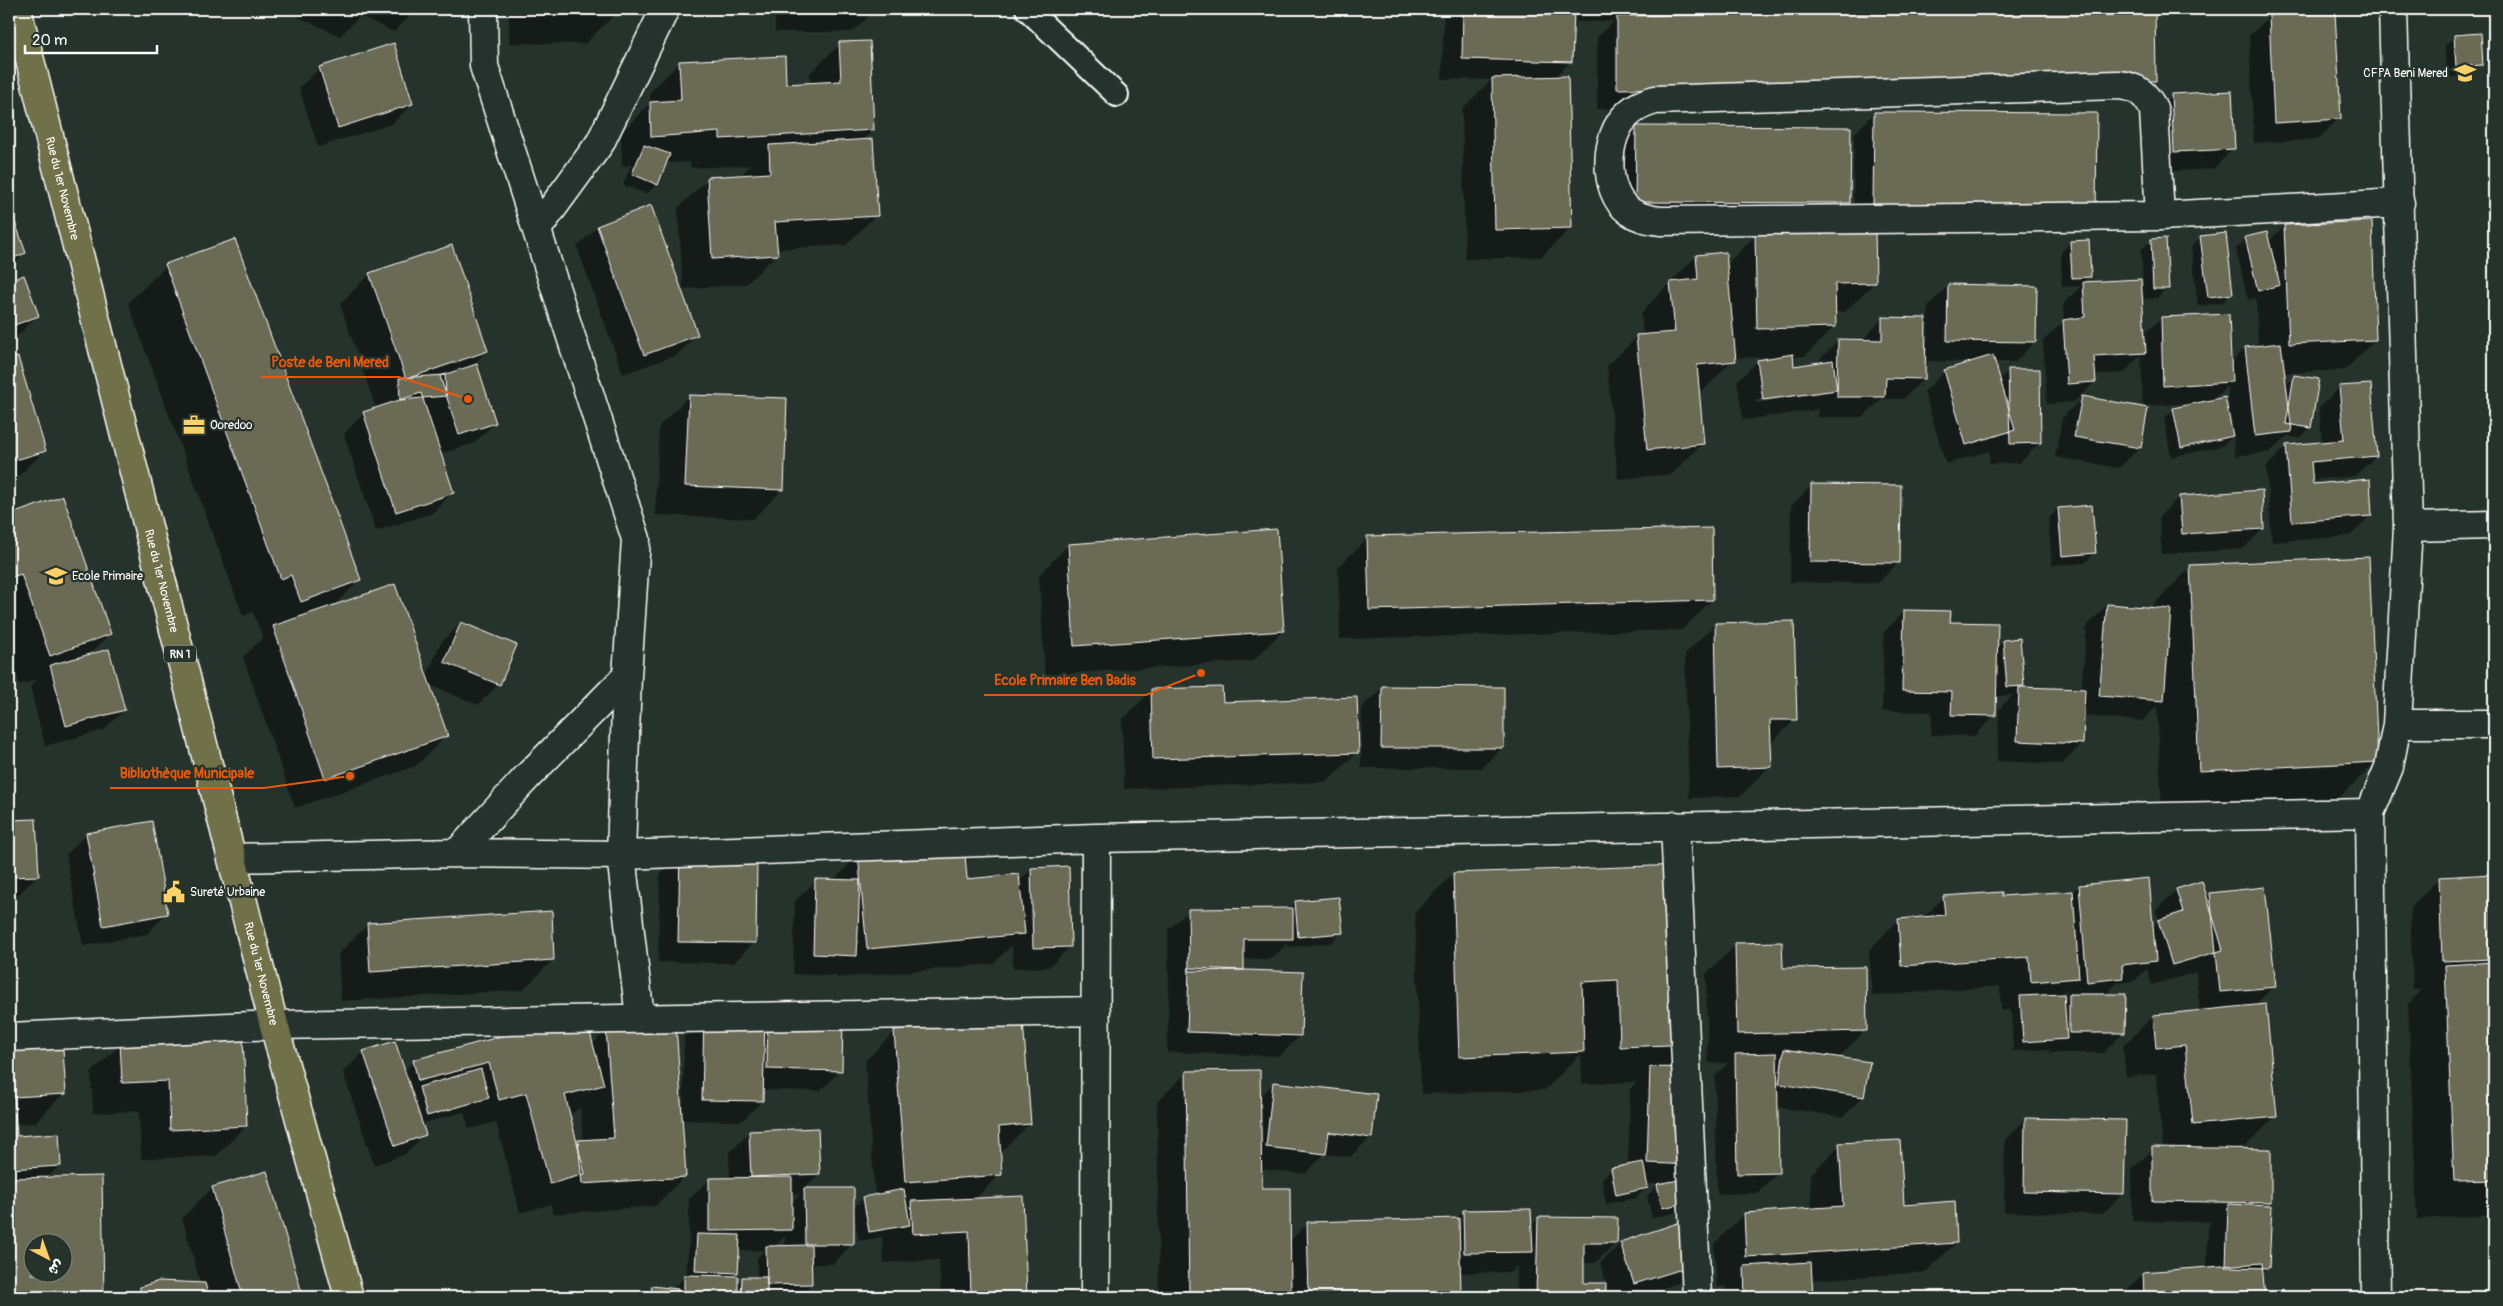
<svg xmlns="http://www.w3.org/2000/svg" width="2503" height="1306" font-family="Pangolin,'Playpen Sans Arabic',sans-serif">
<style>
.shadow{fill:#0007;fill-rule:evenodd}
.building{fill:#6b6a55;stroke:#fff;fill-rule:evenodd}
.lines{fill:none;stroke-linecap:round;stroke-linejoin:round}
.lane-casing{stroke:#fff;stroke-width:26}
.street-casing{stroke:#fff;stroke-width:31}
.primary-casing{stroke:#fff;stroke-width:31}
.lane{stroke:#26332d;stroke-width:22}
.street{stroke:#26332d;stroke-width:28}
.primary{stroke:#70704a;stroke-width:28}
.labels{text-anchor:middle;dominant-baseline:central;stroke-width:4.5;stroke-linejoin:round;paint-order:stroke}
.shield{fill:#26332d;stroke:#bec2c0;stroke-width:1}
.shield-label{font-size:11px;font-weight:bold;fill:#fff}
.poi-label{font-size:12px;fill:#fff;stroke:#26332d;text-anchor:start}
.street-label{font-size:12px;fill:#fff;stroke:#26332d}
.leader{fill:none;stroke:#e8590c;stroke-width:2}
.callout-dot{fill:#e8590c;stroke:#26332d;stroke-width:2}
.callout-label{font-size:14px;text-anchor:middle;font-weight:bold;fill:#e8590c;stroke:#26332d;stroke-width:4.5;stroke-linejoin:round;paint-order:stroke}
</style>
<rect width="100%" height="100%" fill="#26332d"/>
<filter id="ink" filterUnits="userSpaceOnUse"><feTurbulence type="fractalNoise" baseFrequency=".02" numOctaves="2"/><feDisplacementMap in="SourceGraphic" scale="10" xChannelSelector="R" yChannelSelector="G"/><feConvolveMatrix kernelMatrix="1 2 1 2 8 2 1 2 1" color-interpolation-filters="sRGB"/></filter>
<g filter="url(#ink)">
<path class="shadow" d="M281 9H417L394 32 360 16 340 36Z
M509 9H615V14L585 44 509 43Z
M775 9H873V12L852 32H775Z
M1444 9H1572L1570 62 1555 77 1571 228 1541 257 1465 259 1462 109 1491 80 1442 79Z
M1575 9H1630L1622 18 1644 17V9H1697L1689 17 2155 81 2134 101 1597 109V38L1614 21 1576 22Z
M2270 16 2339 118 2319 139 2254 143 2249 36Z
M2455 36 2481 65 2471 75 2446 77 2445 46Z
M840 44 873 130 862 141 876 215 846 245 776 249V255L746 284 683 289 678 208 708 179 739 177 751 165 691 168 690 162 665 163 657 184 647 194 623 185 631 165 622 166 621 133 650 103V92L680 62 785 86 810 84V73Z
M320 68 412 104 392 124 318 147 299 88Z
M2172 95 2234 148 2213 169 2154 172 2151 116Z
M1874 113 2094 212 2074 232 1873 231 1875 282 1845 312H1835V326L1805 356 1792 357 1793 367 1818 363V361L1839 340 1862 341 1882 319 1924 378 1903 399H1882L1863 417H1817L1818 407 1815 410 1743 420 1737 381 1758 361 1769 357 1734 358 1704 390 1698 391 1702 444 1672 474 1618 479 1607 366 1637 337 1643 336 1641 313 1696 256 1726 265 1755 236 1853 232 1854 134ZM1814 392V394L1757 403 1756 400Z
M1636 127 1849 203 1828 223 1615 222 1616 148Z
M9 209 25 253 9 269Z
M2284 226 2375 340 2345 370 2283 373 2285 386 2295 376 2310 428 2300 438 2287 436 2270 452 2235 456 2233 436 2222 446 2171 457 2164 419 2174 409 2194 403 2143 406 2141 355 2124 373 2094 375 2095 382 2074 402 2047 404 2043 341 2064 321 2063 304 2081 286 2062 287 2061 252 2071 242 2089 276 2082 284 2140 280 2143 336 2161 318 2230 364 2245 348 2258 346 2256 298 2248 300 2236 249 2246 239 2268 242ZM2227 386 2231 424 2229 425 2212 401Z
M597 227 697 334 677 355 623 374 577 247Z
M2201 237 2232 293 2222 303 2198 306 2191 247Z
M2152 240 2167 288 2157 298 2144 299 2141 250Z
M166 266 360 580 333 606 426 678 440 644 461 623 499 684 478 705 428 684 446 736 416 766 295 808 243 657 263 638 253 612 243 616 128 303Z
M370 274 487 351 470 367 495 423 474 443 440 454 453 492 432 513 376 531 344 434 364 413 376 409 340 304Z
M23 277 37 316 17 336 9 339V282Z
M1949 285 2035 342 2015 362H1993L1999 380 2009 370 2040 443 2019 463 1990 464 1989 451 1946 464 1924 392 1944 372 1975 362 1927 361 1928 306Z
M17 358 44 451 15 480 9 482V361Z
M2340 387 2376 456 2355 476 2311 480V486L2371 515 2350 536 2272 542 2266 467 2287 446 2322 443 2319 408Z
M689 396 783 489 753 519 655 515 659 426Z
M2082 398 2140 447 2119 468 2055 457 2062 418Z
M1812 485 1899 562 1878 583 1790 582 1791 506Z
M62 497 110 634 87 657 124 710 104 730 45 746 30 687 38 679 20 685 9 652V516Z
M2179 497 2263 529 2243 549 2162 554 2159 517Z
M2058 509 2095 552 2085 563 2052 565 2048 519Z
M1368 538 1712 600 1682 630 1340 639 1338 567Z
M1068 545 1282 631 1253 661 1045 675 1039 575Z
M2191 567 2376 762 2338 799 2162 808 2157 706 2142 721 2083 716 2082 743 2062 764 1997 761 1999 709 2013 695 1995 696V715L1974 736 1931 735 1932 712 1882 711 1884 632 1904 612 1949 624 1996 648 2004 641 2023 685 2020 688 2081 691 2087 626 2107 605 2153 609V605Z
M1715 624 1795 719 1770 745V766L1741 796 1689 798 1685 654Z
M1383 687 1502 748 1482 768H1361L1362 707Z
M1152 690 1221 703 1357 752 1327 782 1124 789 1122 720Z
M35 820 38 875 17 896H9V821Z
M86 834 167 913 147 934 83 946 66 855Z
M681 854 754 942 734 963 658 962 660 875Z
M858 855 966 880 1019 882 1031 869 1070 947 1049 967 1013 968 1012 945 993 964 837 978V976L793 974 795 901 816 881H833Z
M1680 866 1691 1043 1666 1068 1690 1164 1672 1183 1688 1202 1678 1212 1652 1218 1647 1196 1659 1184H1646V1188L1636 1198 1606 1204 1602 1179 1612 1169 1628 1166 1630 1089 1637 1082 1582 1084 1581 1054 1545 1090 1421 1094 1415 912 1453 874Z
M2494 876V1215L2417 1219 2408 1004 2422 990H2413L2410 908 2439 878Z
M2079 886 2152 928 2159 920 2156 910 2177 890 2206 899 2211 894 2274 986 2254 1006 2275 1117 2246 1146 2232 1148 2269 1202 2265 1207 2268 1268 2262 1274 2263 1297H2120L2143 1274 2207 1268 2208 1226 2211 1222 2132 1221V1169L2153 1149H2163L2156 1074 2126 1077 2123 1046 2153 1016 2200 1012 2196 972 2152 985 2147 969 2134 981 2117 983 2105 995 2124 1032 2103 1053H2049V1049L2013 1051 2011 1010 2001 1011 2000 986 1872 996 1869 950 1898 920 1923 918 1944 897 2001 898 2073 892ZM2066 989 2067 998 2064 1002 2060 995Z
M1295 902 1341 932 1331 943 1288 947V943L1271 959H1243V971L1300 1036 1279 1056 1167 1052 1169 992 1168 930 1189 910 1288 909Z
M368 924 553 960 523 990 341 1001 338 954Z
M1736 945 1781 970 1866 1030 1838 1058 1863 1097 1843 1117 1777 1107 1778 1173 1757 1193 1717 1194 1715 1076 1728 1063H1708L1706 974Z
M705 1017 764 1018 840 1071 820 1091 762 1090V1101L742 1121 681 1120 685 1176 655 1206 552 1214 551 1204 520 1213 496 1122 469 1129 464 1112 421 1124 425 1134 404 1155 374 1165 343 1072 364 1052 404 1071 414 1061 592 1045 607 1030 683 1114 684 1037ZM580 1107 583 1141 576 1143 569 1116Z
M9 1026 64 1093 35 1123 15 1124 16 1137 60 1165 46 1179 101 1178 103 1297H9ZM32 1244H62V1274H32Z
M895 1031 1029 1124 999 1154 1001 1174 975 1199 1022 1197 1026 1297H941L939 1260 884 1263 882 1237 859 1241 854 1214 853 1243 833 1264H810L811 1284 801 1294 766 1295V1297H642L652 1287 671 1290 686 1276 689 1243V1199L710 1179H730L729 1153 750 1132 819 1174 803 1189H853V1208L863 1198 875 1196 865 1061ZM800 1194 791 1203V1195ZM785 1236V1247H774ZM764 1250 757 1258V1278H742L737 1283 732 1277 737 1272 738 1251Z
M121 1044 246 1126 216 1156 141 1159 139 1111 93 1113 91 1073Z
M1187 1072 1259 1098 1274 1083 1371 1137 1350 1157 1324 1154 1305 1174 1260 1169V1189L1289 1242 1308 1223 1456 1219 1463 1212 1531 1226 1538 1218 1616 1243 1595 1263H1582V1284L1604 1285V1297H1517V1265L1511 1272 1459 1273 1460 1293 1455 1297H1380L1431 1296V1293L1303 1297H1159L1157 1102Z
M2026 1119 2123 1194 2102 1214 2004 1212 2005 1140Z
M1840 1145 1903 1206 1956 1243 1926 1272 1811 1280 1812 1297H1724L1726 1286 1717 1287 1714 1244 1744 1214 1812 1210 1810 1175Z
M266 1173 301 1297H131L140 1288 201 1285 182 1218 212 1188Z
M1621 1243 1696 1263 1676 1284 1634 1297H1611L1600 1263Z"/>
<path class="building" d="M538 9H616V14H538Z
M795 9H874V12L795 13Z
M1463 9H1574L1572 62 1462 59Z
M2155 9 2156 81 1617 89V16Z
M2335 12 2341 119 2274 123 2269 15Z
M2481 33 2483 65 2456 67 2454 35Z
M870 41 874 130 720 139V132L651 137 650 102 681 100 679 61 785 56 786 84 841 81 839 42Z
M394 43 413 104 338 128 319 67Z
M1568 76 1572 228 1495 230 1492 78Z
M2232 91 2235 149 2174 152 2171 94Z
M1874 112 2097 113 2096 212 1873 211Z
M1636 126 1851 127 1850 203 1635 202Z
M873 139 878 216 775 222 778 255 712 259 707 177 770 173 769 145Z
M644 145 670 154 658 185 632 174Z
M9 205 26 253 9 260Z
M651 205 698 335 644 355 597 226Z
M2372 221 2376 340 2289 344 2284 225Z
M1875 230 1876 283 1835 284 1836 327 1757 329 1755 234Z
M2267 232 2280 285 2258 291 2245 237Z
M2226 233 2233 294 2208 297 2200 236Z
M2166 238 2169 289H2153L2151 239Z
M235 239 361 580 301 602 291 575 281 579 165 264Z
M2089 240 2091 277 2072 278 2070 241Z
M452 245 488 351 406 379 369 273Z
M1726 252 1736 361 1697 365 1704 444 1647 450 1636 335 1675 332 1670 282 1698 279 1696 255Z
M24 275 39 316 9 327V281Z
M2141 279 2146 353 2094 356 2096 382 2067 384 2063 320 2085 317 2083 282Z
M1948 284 2037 286 2036 342 1947 341Z
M2229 314 2232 382 2163 386 2161 317Z
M1882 317 1926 318 1925 379 1886 378 1885 397H1837L1838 339 1882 340Z
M2281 343 2292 432 2255 436 2245 347Z
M1793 354 1794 366 1833 360 1837 390 1763 400 1757 360Z
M1993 355 2015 430 1966 445 1944 370Z
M18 357 46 451 9 462V359Z
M477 364 496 423 459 435 440 376Z
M2008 369H2040L2041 443 2010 444Z
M445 375 446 396 400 400 399 378Z
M2294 375 2319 379 2311 428 2286 424Z
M2371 384 2377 456 2311 462 2313 484 2370 479 2372 516 2292 522 2286 445 2344 440 2339 386Z
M421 393 454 493 396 512 363 412Z
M689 395 787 398 784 490 685 486Z
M2082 396 2148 408 2141 448 2074 437Z
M2225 397 2233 436 2181 448 2173 408Z
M1811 484 1901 485 1900 563 1810 562Z
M2262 490 2264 529 2182 534 2179 496Z
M63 496 111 634 50 656 21 574 9 578V515Z
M2092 505 2096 553 2062 556 2058 508Z
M1712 528 1713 600 1369 610 1367 536Z
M1277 529 1284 631 1074 646 1068 544Z
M2369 557 2378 762 2199 771 2190 565Z
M395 584 448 736 325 779 273 626Z
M2107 604 2171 609 2164 701 2099 696Z
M1904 610 1951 611 1950 622 1998 623 1996 716 1951 715 1952 692 1902 691Z
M1794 621 1797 720H1770L1772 767 1718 769 1715 623Z
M461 622 517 645 500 685 444 662Z
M2020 638 2024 686 2007 687 2003 640Z
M109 649 125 710 66 726 50 665Z
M1382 686 1504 687V748H1381Z
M1222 687 1223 702 1357 697 1359 753 1153 759 1151 689Z
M2019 687 2085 689 2083 744 2017 741Z
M36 819 39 876 9 877V820Z
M152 821 168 914 103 926 86 833Z
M964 844 967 879 1019 874 1025 934 867 949 858 854Z
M680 853 757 854 756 943 678 942Z
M1682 865 1692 1044 1620 1047 1618 980 1582 982 1584 1052 1459 1057 1453 873Z
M1069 866 1071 947 1033 948 1031 868Z
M2494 874V959L2442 961 2439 877Z
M2149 878 2156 961 2122 965 2123 978 2087 982 2079 885Z
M815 879 860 880 857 956 813 954Z
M2202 881 2223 950 2172 965 2158 920 2183 912 2176 889Z
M2265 887 2276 987 2220 992 2210 893Z
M2073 891 2079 978 2031 982 2029 957 1901 966 1898 919 1945 915 1943 896 2002 892V896Z
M1339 897 1343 933 1298 937 1295 901Z
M1293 908V939H1244V970L1189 971 1188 909Z
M552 911 554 960 370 972 367 923Z
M1782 942 1783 968 1866 967 1867 1031 1737 1034 1735 943Z
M2494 962V1180L2454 1181 2445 965Z
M1189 968 1303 972 1301 1036 1187 1032Z
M2064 994 2067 1039 2023 1042 2020 996Z
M2069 994H2126L2125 1033H2069Z
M2266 1004 2277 1117 2193 1125 2185 1045 2156 1048 2153 1015Z
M585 1014 604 1085 565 1095 585 1174 550 1184 526 1093 499 1100 489 1063 418 1081 413 1060Z
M768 1014 843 1016 842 1071 767 1069Z
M704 1015 765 1017 763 1101 702 1100Z
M61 1021 66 1094 14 1097 17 1136 59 1133 61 1166 9 1169V1024Z
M1023 1021 1031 1124 999 1127 1002 1175 905 1182 894 1030Z
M676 1024 686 1177 582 1184 578 1140 614 1138 606 1029Z
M243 1037 247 1126 170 1130 168 1081 122 1083 120 1042Z
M395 1041 426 1135 395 1146 363 1051Z
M1784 1049 1870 1062 1864 1097 1779 1084Z
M1777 1053 1779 1173 1737 1174 1735 1054Z
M1650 1067 1695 1068 1692 1165 1647 1163Z
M481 1069 489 1098 427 1116 419 1087Z
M1260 1070 1262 1188H1290L1291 1297H1189L1186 1071Z
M1273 1082 1377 1094 1372 1138 1329 1132 1326 1154 1266 1147Z
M2025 1118 2126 1120 2124 1194 2024 1192Z
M818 1128 820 1174 751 1177 749 1131Z
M1900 1140 1904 1205 1955 1201 1957 1243 1746 1257 1744 1213 1843 1206 1839 1143Z
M2152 1147 2271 1149V1203L2152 1201Z
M1643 1162 1648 1188 1616 1195 1611 1168Z
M267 1171 303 1297H243L212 1187Z
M102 1176 104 1297H9V1178ZM32 1244H62V1274H32Z
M792 1177V1230L709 1231V1178Z
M1685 1179 1690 1202 1662 1208 1657 1184Z
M804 1188H854V1244H805Z
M904 1189 910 1225 869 1232 863 1197Z
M1023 1196 1027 1297H971L969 1231 913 1234 911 1201Z
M2228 1204 2272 1206 2269 1268 2226 1267Z
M1531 1209 1533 1252 1464 1253 1463 1210Z
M1538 1217 1618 1218 1617 1243H1584V1283H1606L1605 1297H1536Z
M1459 1218 1461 1294 1309 1297 1307 1222Z
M1684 1221 1698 1264 1634 1284 1620 1242Z
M697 1234 740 1235 738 1273 695 1271Z
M811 1245 812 1284 767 1285 766 1246Z
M1811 1262 1813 1297H1745L1744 1266Z
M2262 1263 2265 1297H2144L2143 1272Z
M684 1275 738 1276V1297H684Z
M742 1277H767V1297H741Z
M159 1281 205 1283 209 1297H139L140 1287Z
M652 1286 678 1289 677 1297H650Z"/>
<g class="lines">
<g class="lane-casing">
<path id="lane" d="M1027 9 1117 95"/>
</g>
<g class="street-casing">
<path id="street" d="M2118 85C2136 86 2147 94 2154 111L2160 216 1661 221C1649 220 1639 218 1629 211 1602 191 1604 135 1628 114 1636 106 1645 103 1655 100Z
M2160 216 2400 203
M537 229 600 143 665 9
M2408 527 2494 525
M627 676 621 855 640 1018
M2397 724H2494
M1675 826 1697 1297
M457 853 528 776 627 676 636 539 484 66 483 9
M232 858 457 853 621 855 1096 838 2370 813
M9 1037 274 1025 1096 1011
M1095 1297 1096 838
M2376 1297 2370 813 2389 767 2397 724 2408 527 2393 9"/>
</g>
<g class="primary-casing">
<g id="primary">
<path id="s1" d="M17 9 274 1025 349 1297"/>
</g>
</g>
<use href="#lane" class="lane"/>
<use href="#street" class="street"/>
<use href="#primary" class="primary"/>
</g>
</g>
<defs>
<g id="university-bare" transform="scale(1.725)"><path d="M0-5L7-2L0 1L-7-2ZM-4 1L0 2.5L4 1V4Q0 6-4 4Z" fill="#ffd166" stroke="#26332d" stroke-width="2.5" paint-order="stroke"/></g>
<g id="office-bare" transform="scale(1.725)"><path d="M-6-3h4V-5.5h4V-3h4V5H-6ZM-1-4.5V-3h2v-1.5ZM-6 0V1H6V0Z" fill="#ffd166" stroke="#26332d" stroke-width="2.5" paint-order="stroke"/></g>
<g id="school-bare" transform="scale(1.725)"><path d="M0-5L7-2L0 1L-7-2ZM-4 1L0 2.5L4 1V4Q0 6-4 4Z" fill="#ffd166" stroke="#26332d" stroke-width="2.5" paint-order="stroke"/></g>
<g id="civic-bare" transform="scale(1.725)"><path d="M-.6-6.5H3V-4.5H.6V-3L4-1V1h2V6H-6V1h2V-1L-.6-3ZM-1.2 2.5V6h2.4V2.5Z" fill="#ffd166" stroke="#26332d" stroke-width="2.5" paint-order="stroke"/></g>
</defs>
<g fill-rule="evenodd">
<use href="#university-bare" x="2465" y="73"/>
<use href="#office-bare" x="194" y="425"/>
<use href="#school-bare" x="56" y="576"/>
<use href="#civic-bare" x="174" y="892"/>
</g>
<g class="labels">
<rect class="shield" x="164" y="645.5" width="32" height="17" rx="4"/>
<g class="shield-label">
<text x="180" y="654">RN 1</text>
</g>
<g class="poi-label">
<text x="2448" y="73" text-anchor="end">CFPA Beni Mered</text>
<text x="210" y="425">Ooredoo</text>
<text x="72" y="576">Ecole Primaire</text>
<text x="190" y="892">Sureté Urbaine</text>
</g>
<g class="street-label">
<text stroke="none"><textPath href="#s1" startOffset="185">Rue du 1er Novembre</textPath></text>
<text stroke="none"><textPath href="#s1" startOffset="590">Rue du 1er Novembre</textPath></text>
<text stroke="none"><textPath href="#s1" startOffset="995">Rue du 1er Novembre</textPath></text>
</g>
</g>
<path class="leader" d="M468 399L399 377H261M1201 673L1146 695H984M350 776L264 788H110"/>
<g class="callout-dot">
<circle cx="468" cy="399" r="5"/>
<circle cx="1201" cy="673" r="5"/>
<circle cx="350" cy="776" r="5"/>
</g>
<g class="callout-label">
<text x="330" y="367">Poste de Beni Mered</text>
<text x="1065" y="685">Ecole Primaire Ben Badis</text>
<text x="187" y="778">Bibliothèque Municipale</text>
</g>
<rect width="2503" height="1306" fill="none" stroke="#26332d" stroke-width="30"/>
<rect x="15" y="15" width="2473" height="1276" fill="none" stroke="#fff" stroke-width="2" filter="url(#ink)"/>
<g transform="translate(48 1258) rotate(139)"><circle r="24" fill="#26332d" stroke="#7d8581"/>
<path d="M0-4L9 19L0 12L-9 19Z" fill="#ffd166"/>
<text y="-8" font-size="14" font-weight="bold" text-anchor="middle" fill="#ffffff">ش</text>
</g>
<path d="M25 45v8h132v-8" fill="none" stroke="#ffffff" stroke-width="2.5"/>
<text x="32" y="45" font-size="15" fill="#ffffff" stroke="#26332d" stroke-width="4" paint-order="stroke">20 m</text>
</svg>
